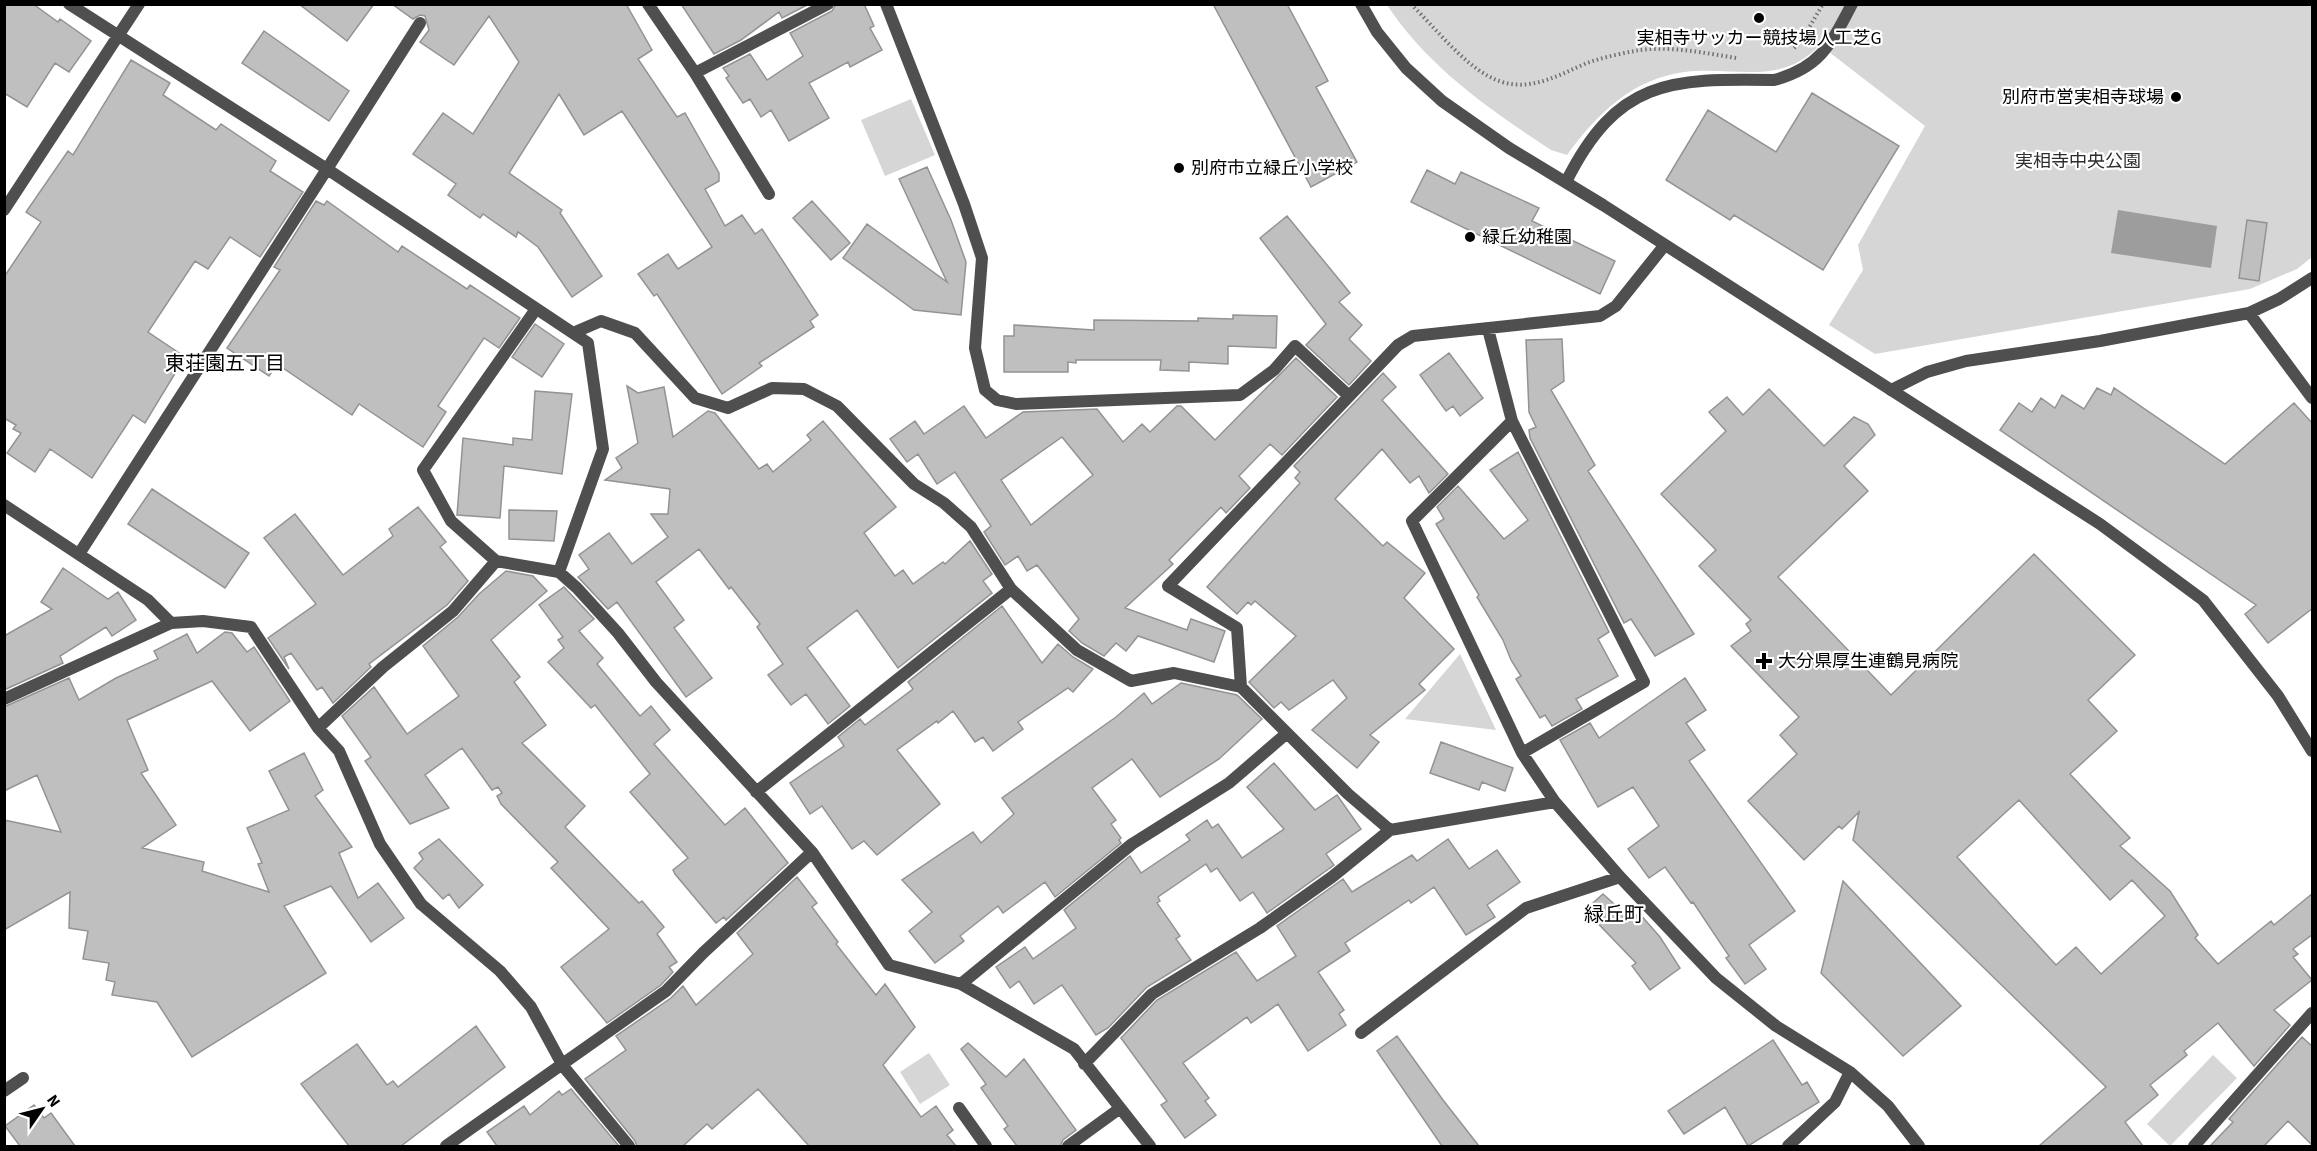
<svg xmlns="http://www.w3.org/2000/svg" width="2317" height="1151" font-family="'Source Sans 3','Noto Sans JP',sans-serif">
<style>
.green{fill:#d6d6d6}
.water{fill:#9d9d9d}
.building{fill:#bfbfbf;stroke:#939393;stroke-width:1.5;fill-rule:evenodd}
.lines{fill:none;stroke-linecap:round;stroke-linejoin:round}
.path{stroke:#717171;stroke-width:4;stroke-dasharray:1.5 3;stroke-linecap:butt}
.service{stroke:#4f4f4f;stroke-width:12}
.minor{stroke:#4f4f4f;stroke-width:12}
.tertiary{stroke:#4f4f4f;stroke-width:12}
.poi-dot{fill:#000;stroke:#fff;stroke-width:2}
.labels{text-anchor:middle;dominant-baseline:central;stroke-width:4.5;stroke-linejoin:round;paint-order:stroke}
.poi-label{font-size:18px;fill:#000;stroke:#fff;text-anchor:start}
.park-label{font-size:18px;fill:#2d2d2d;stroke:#fff}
.neighbourhood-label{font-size:20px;fill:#000;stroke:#fff}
</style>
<rect width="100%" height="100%" fill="#fff"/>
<path class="green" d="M1387 5H2312V257L2297 269 2250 289 1875 354 1829 325 1863 270 1858 245 1925 126 1820 45C1780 87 1735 66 1685 72 1633 78 1596 115 1567 155L1551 150C1489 109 1429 68 1387 5Z
M911 99 935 155 885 176 861 120Z
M1460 654 1496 730 1405 719Z
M929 1053 950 1085 920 1104 900 1072Z
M2213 1055 2237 1078 2170 1146 2147 1124Z"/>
<path class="water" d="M2118 210 2217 226 2211 268 2111 253Z"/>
<path class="building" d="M4 4H33L58 22 60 19 91 41 69 72 55 63 27 107 4 93Z
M299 4H374L347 41Z
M392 4H626L652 50 638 59 677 117 685 113 719 173V181L705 189 725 226 742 215 755 234 762 229 818 315 810 321 814 327 759 363 762 366 722 394 657 294 654 296 638 274 668 254 678 269 712 247 622 111 584 135 559 94 509 173 562 210 560 213 602 276 572 297 538 247 518 232 516 237 483 214 480 218 448 195 456 184 413 154 443 113 473 134 519 62 489 16 454 65 420 42 429 30 425 16 420 15 413 19Z
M681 4H809L782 18 779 12 741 40 714 54Z
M836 4H864L874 26 870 28 882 50 850 67 848 62 809 83 829 118 789 141 771 110 761 117 750 99 743 103 726 78 729 76 723 68 750 54 767 80 803 56 790 33 832 11Z
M1213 4H1287L1328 81 1316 87 1357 162 1311 187Z
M264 31 349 91 329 121 242 63Z
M131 60 170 83 163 95 216 130 221 124 276 161 270 171 303 192 260 257 230 237 208 269 195 261 148 332 185 357 145 423 133 415 92 478 50 449 35 472 7 453 21 433 13 429 16 425 4 418V277L41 222 26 212 68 151 73 155Z
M1812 93 1899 146 1823 270 1734 215 1730 220 1666 180 1708 110 1776 152Z
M927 167 951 220 966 262 961 315 914 310 843 258 867 224 947 282 899 179Z
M1427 170 1455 184 1461 172 1539 208 1532 221 1615 261 1600 294 1411 202Z
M316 201 324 205 327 201 398 252 402 246 467 289 470 285 520 318 499 348 484 338 438 406 446 412 423 447 359 404 352 415 277 364 269 376 227 348 280 270 274 267Z
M812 201 850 243 831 260 793 218Z
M1287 216 1350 293 1339 302 1362 325 1349 339 1371 361 1349 385 1306 345 1326 324 1260 238Z
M2247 220 2267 223 2259 281 2239 278Z
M1233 315 1277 316 1276 348 1228 346V364L1189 362V371L1160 370 1161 360H1076V363L1068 362V372H1004V336H1014V325L1094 330V320L1198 321V318L1233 319Z
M535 324 564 344 542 377 512 357Z
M1562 339 1564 381 1551 390 1595 465 1588 471 1694 634 1655 656 1631 619 1624 623 1530 438 1529 430 1536 427 1529 412 1526 340Z
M1449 353 1483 398 1460 416 1453 406 1446 411 1420 375Z
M1296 358 1337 397 1282 455 1270 444 1239 476 1250 488 1226 513 1221 507 1169 560 1173 564 1125 608 1187 630 1191 619 1225 631 1214 662 1138 636 1126 651 1116 643 1104 656 1082 643 1069 631 1079 619 1037 565 1027 571 1018 556 1005 565 984 532 991 526 955 472 937 484 918 454 907 462 890 439 915 421 924 434 964 406 986 438 1023 412 1097 409 1123 442 1142 424 1150 432 1177 406H1181L1215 440ZM1062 437 1093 475 1031 525 1001 480Z
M1383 373 1396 387 1382 400 1448 474 1429 493 1419 476 1410 483 1382 449 1335 499 1383 546 1387 542 1425 573 1404 598 1454 649 1419 684 1425 690 1370 735 1379 742 1357 768 1312 730 1347 698 1333 680 1289 710 1281 702 1274 708 1249 682 1296 636 1255 601 1251 605 1248 602 1237 614 1207 587 1300 483 1295 478 1300 472 1294 466Z
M627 386 638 393 664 387 673 437 708 411 715 413 759 469 767 464 773 472 811 440 807 435 823 421 896 507 864 533 895 576 903 570 913 584 943 562 945 564 970 541 992 574 983 581 992 593 898 668 857 610 807 648 850 706 828 724 806 694 791 705 768 675 783 664 757 627 760 624 731 587 729 589 699 549 656 582 684 620 674 628 712 678 686 697 617 602 608 609 578 577 589 569 579 555 609 533 632 564 668 537 651 514H668L670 489 605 480 622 468 616 458 638 443Z
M2097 388 2111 395 2114 388 2225 464 2294 403 2313 424V608L2268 643 2245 614 2256 605 2000 430 2019 403 2032 412 2041 398 2055 408 2062 395 2084 409Z
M1769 389 1824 446 1854 417 1868 424 1875 435 1844 466 1868 491 1778 577 1891 695 2034 554 2135 655 2088 700 2117 731 2070 774 2130 838 2120 846 2170 891 2198 935 2195 938 2218 964 2271 921 2274 925 2313 893V934L2293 949 2298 954 2293 957 2312 980 2274 1010 2290 1025 2254 1066 2218 1023 2184 1051 2187 1055 2150 1085 2158 1095 2125 1122 2143 1146H2039L2106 1087 1853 840 1859 812 1842 829 1839 826 1804 860 1748 801 1797 754 1780 735 1799 717 1731 646 1751 631 1746 624 1751 620 1699 566 1716 550 1661 494 1726 431 1709 412 1727 397 1743 415ZM2019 800 2110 900 2132 880 2165 916 2101 974 2076 947 2056 965 1957 857Z
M535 391 572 394 562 474 504 466 500 518 457 515 463 438 513 445V438L532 440Z
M1518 452 1609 632 1598 639 1618 676 1576 699 1582 709 1552 726 1545 715 1540 718 1516 679 1521 676 1511 660 1503 640 1477 597 1479 595 1436 524 1444 519 1437 507 1458 486 1504 539 1528 520 1490 470Z
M152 489 249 553 225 588 128 524Z
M418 507 446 542 440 547 468 581 447 605 369 664 371 667 333 703 322 687 317 690 291 653 284 657 289 669 268 638 316 604 264 538 295 514 343 575 393 536 389 529Z
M509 510 557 511 554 541 509 539Z
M63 568 108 599 118 592 136 620 112 636 106 627 60 656 63 663 4 690V636L52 609 41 602Z
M506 571 533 576 547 591 491 640 520 677 514 682 546 725 522 743 585 806 565 827 639 903 642 901 664 927 657 934 677 962 669 967 673 972 661 985 607 1023 561 967 609 929 551 868 558 862 501 804 497 796 502 793 498 787 492 790 462 748 425 775 449 808 410 824 365 761 371 757 342 716 374 687 407 734 459 696 423 646 458 617 479 594Z
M564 587 594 619 579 631 603 658 597 664 640 716 651 706 670 730 654 744 725 825 745 808 788 863 726 920 724 917 716 923 675 874 673 870 688 858 630 792 650 774 595 705 591 708 548 662 564 648 558 640 563 637 539 605Z
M1002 606 1042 663 1058 644 1073 657 1093 669 1073 692 1068 688 1018 722 1023 729 993 751 983 737 975 742 953 711 938 723 937 721 897 750 940 804 877 855 864 841 852 849 822 806 810 814 790 783 844 746 838 737 860 719 865 725 913 689 908 682Z
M225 632 232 633 247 652 254 647 290 701 250 731 212 681 127 720 148 770 141 773 176 825 142 848 204 862 202 871 269 892 258 864 262 863 247 828 289 810 269 771 304 753 323 790 315 796 352 847 339 853 358 898 378 883 404 918 371 942 331 886 284 906 326 973 192 1057 157 1002 112 995 115 982 106 980 109 963 83 959 88 931 69 928 70 892 4 930V820L61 832 37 775 4 791V707L69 678 79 700 116 678 158 659 154 651 187 634 197 653Z
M1685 678 1706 710 1686 723 1705 750 1689 761 1795 911 1749 945 1766 969 1745 984 1726 958 1729 956 1693 902 1691 903 1665 867 1649 878 1628 849 1659 826 1633 787 1598 807 1560 740 1590 723 1599 738Z
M1181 683 1237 695 1262 719 1219 759 1160 797 1132 759 1092 788 1116 820 1111 824 1121 838 1119 840 1121 843 1055 897 1045 882 1003 913 998 906 960 936 964 941 935 963 909 931 932 912 902 880 973 832 981 843 1014 814 1002 798 1116 717 1144 693 1152 704Z
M1441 742 1513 768 1505 791 1482 782 1479 790 1430 773Z
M1274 763 1315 810 1337 795 1361 829 1326 854 1334 865 1267 913 1253 892 1240 901 1217 868 1211 872 1206 864 1158 897 1160 901 1157 903 1180 936 1176 939 1191 960 1147 987 1108 1028 1096 1035 1062 985 1034 1004 1019 981 1010 988 996 967 1025 947 1033 959 1076 928 1064 910 1130 856 1141 873 1190 840 1186 835 1207 820 1212 828 1218 824 1242 858 1284 829 1247 787Z
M439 839 483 885 459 908 449 894 443 899 414 868 423 859 419 853Z
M1448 839 1469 869 1497 850 1520 882 1487 905 1495 917 1466 935 1434 887 1411 903 1409 900 1345 943 1350 951 1318 972 1344 1010 1339 1014 1346 1025 1308 1051 1278 1004 1251 1023 1247 1017 1183 1063 1209 1098 1205 1101 1216 1115 1185 1138 1161 1105 1167 1101 1121 1038 1157 1000 1236 952 1257 981 1296 956 1277 926 1343 879 1352 892 1412 855 1417 861Z
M797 877 817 903 812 907 838 942 836 944 876 995 885 984 915 1027 883 1065 921 1117 936 1106 953 1130 947 1135 956 1146H809L758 1089 712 1129 707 1124 683 1146H637L635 1141 585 1079 626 1050 616 1036 671 998 683 986 696 1005 753 954 737 933Z
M1843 881 1961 1006 1903 1056 1821 973Z
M1603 894 1632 920 1639 913 1660 937 1680 968 1650 990 1632 966 1636 963 1585 910Z
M476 1026 505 1067 401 1146H349L301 1084 357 1044 387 1085 393 1081 398 1087Z
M1397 1036 1443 1100 1479 1146H1442L1377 1051Z
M2302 1037 2313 1047V1146L2288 1121 2264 1146H2210L2233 1122 2229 1119Z
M1773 1040 1802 1085 1807 1082 1819 1102 1748 1146 1725 1107 1684 1134 1668 1111Z
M968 1043 1006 1077 1024 1059 1076 1130 1063 1140 1060 1146H1017L1004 1129 1008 1126 981 1088 986 1084 961 1049Z
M571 1089 619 1146H497L487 1132 524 1106 530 1115 559 1091 562 1095Z
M34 1105 44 1118 51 1113 75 1146H20L5 1126Z"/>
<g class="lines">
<path class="path" d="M1411 4C1434 27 1461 61 1488 76 1524 96 1554 77 1587 63 1604 57 1623 53 1640 50 1672 46 1705 53 1736 58
M1794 48 1800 43 1823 4"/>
<path class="service" d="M327 169 420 23
M1566 182C1617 80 1669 78 1774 80 1820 68 1831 44 1852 4
M959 1108 986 1146"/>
<path class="minor" d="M69 4 327 169 588 343 603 449 559 572
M648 4 695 73 769 194
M886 4 964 204 982 258 975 348 985 390 997 400 1016 404 1240 395 1274 370 1295 346 1349 396
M695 73 828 4
M4 210 139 4
M536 309 423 470 451 521 496 561 559 572 577 588 618 633 656 682 812 852 889 965 961 984 1074 1049 1150 1146
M2249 313 2312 398
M1488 329 1512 421 1644 682 1522 753
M573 333 601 321 635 333 695 398 728 408 772 388 804 389 837 406 914 484 944 503 971 527 1011 589 1077 650 1131 681 1174 673 1241 687 1348 794 1390 830 1555 802
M1891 390 1927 372 1966 361 2100 341 2249 313 2279 299 2312 278
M1512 421 1412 521 1522 753 1555 802 1620 877 1716 978 1776 1026 1850 1072 1888 1106 1919 1146
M4 505 148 600 171 623
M79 554 327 169
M1241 687 1237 628 1168 586 1398 345 1413 336 1600 316 1616 306 1664 246
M4 699 171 623 203 621 251 627 318 728 339 751 380 844 421 904 500 971 531 1007 563 1066 629 1146
M318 728 383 667 453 611 496 561
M756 792 1011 589
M961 984 1132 844 1229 783 1286 734
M1361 1033 1526 908 1620 877
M1084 1064 1152 994 1260 928 1332 877 1390 830
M4 1091 23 1078
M446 1146 666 991 703 953 812 852
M1068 1146 1119 1109
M1788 1146 1835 1102 1850 1072
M2194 1146 2312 1013"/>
<path class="tertiary" d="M1361 4 1377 32 1406 68 1442 101 1509 148 1603 205 2100 524 2203 600 2278 696 2312 751"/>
</g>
<g class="poi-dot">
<circle cx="1759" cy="18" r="6"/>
<circle cx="2176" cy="97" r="6"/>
<circle cx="1179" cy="168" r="6"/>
<circle cx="1470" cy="237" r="6"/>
<path d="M1761 652h6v6h6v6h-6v6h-6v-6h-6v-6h6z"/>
</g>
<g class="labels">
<g class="poi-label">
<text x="1759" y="38" text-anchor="middle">実相寺サッカー競技場人工芝G</text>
<text x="2164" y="97" text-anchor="end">別府市営実相寺球場</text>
<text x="1191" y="168">別府市立緑丘小学校</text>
<text x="1482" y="237">緑丘幼稚園</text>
<text x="1778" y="661">大分県厚生連鶴見病院</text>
</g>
<g class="park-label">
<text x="2078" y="161">実相寺中央公園</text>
</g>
<g class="neighbourhood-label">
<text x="225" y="364">東荘園五丁目</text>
<text x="1614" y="915">緑丘町</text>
</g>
</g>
<rect width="2317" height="1151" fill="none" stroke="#000000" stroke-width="12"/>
<g transform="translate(42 1109) rotate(55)" stroke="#ffffff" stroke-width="4.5" paint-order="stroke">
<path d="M0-4.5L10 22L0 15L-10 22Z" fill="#000000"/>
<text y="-9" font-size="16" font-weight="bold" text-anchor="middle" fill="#000000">N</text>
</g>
</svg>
